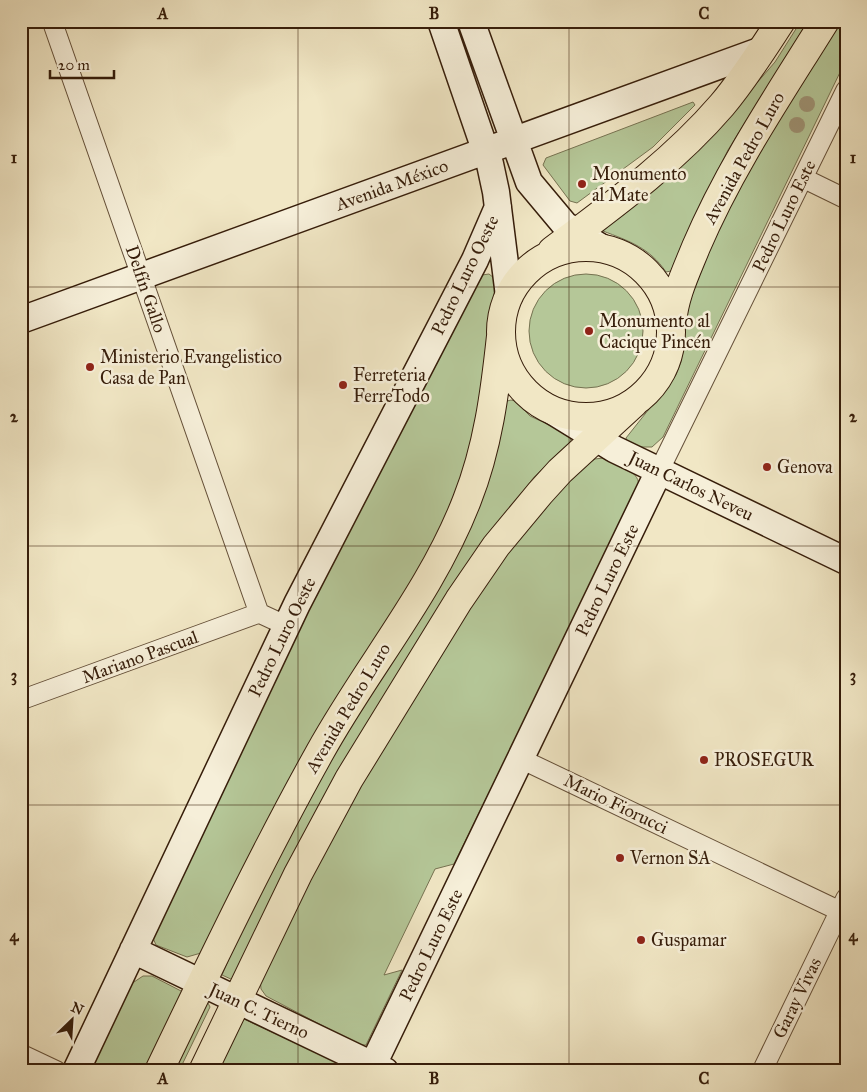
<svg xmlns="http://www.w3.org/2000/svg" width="867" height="1092" font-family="'IM FELL Great Primer',serif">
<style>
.green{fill:#b5c798;stroke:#767251}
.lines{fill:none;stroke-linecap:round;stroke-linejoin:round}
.street-casing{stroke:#655039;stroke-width:21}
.secondary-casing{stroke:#361d0a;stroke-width:29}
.primary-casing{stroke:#361d0a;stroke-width:30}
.street{stroke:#f6efd9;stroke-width:19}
.secondary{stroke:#f6efd9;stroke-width:26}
.primary{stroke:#f1e7c5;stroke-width:28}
.tree{fill:#9f9476}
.grid{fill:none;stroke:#361d0a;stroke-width:1;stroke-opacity:0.55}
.poi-dot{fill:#8f2418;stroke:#f6efd9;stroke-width:2}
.labels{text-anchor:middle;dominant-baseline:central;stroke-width:5;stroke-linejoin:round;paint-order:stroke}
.street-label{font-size:18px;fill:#361d0a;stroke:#f6efd9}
.poi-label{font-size:18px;fill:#361d0a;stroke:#f6efd9;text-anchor:start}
.neatline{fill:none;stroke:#361d0a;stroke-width:2}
.grid-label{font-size:16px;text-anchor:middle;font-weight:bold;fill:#361d0a}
</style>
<rect width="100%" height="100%" fill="#f1e7c5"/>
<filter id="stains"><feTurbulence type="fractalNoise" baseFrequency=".004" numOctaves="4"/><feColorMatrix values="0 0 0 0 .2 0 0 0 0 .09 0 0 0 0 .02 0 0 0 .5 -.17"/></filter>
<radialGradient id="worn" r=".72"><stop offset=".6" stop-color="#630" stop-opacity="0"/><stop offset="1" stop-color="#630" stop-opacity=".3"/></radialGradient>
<path class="green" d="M801 21H808L728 150 703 200 671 271 666 272C650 248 629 241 603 231L730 114 775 62Z
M841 21H846V60L663 437 652 447H640L627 441 626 438 676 375 681 362 687 311 694 287 728 208 772 130Z
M693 102 695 105 653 147 577 203 570 201 543 165 546 158Z
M529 331a57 57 0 1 1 114 0a57 57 0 1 1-114 0Z
M489 274 494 278C497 296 487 318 487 340L474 444 447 520 201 953 187 957 156 945 153 938 315 597 482 275Z
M511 400 515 401 530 416 568 434 571 436 570 442 534 477 471 559 233 980 222 975 257 892 507 401Z
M603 458C616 463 643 472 638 488L454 864 435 869 384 975 402 970 366 1045H359L266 996 261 989 260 977 363 774 490 574 560 488 586 465 595 459Z
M143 976H152L183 992 147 1071H90L131 984Z
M207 1001 210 1007 179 1071H168Z
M242 1018 347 1067 349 1071H214Z"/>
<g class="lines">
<g class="street-casing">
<path id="street" d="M52 21 259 613 287 626
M803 178 846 199
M659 471 846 90
M21 700 259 613
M521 759 846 914
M21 1054 57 1071
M762 1071 846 898"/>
</g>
<g class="secondary-casing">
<path id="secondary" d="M441 21 490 164 496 192 509 296
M471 21 529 182 565 225 602 248
M21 320 762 50
M541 404 614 449 846 561
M133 950 385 1071
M76 1071 297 604 475 260 498 207
M370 1071 659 471"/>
</g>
<g class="primary-casing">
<path id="primary" d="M501 332a85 85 0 1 1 170 0a85 85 0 1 1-170 0Z
M552 251C612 206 673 162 722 105 744 79 762 50 781 21
M672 323C674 296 686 272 696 247 730 167 779 95 825 21
M159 1071C211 963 262 856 320 752 367 667 432 591 467 500 488 447 495 392 501 336
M203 1071 298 874 349 779 459 600 496 546 540 493 560 471 634 403"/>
</g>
<use href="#street" class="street"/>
<use href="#secondary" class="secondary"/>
<use href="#primary" class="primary"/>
</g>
<g class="tree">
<circle cx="807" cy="104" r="8"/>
<circle cx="797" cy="125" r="8"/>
</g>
<path class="grid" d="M298 21V1071M569 21V1071M21 287H846M21 546H846M21 805H846"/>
<g class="poi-dot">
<circle cx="582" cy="184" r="5"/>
<circle cx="589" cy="331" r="5"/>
<circle cx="90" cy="367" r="5"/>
<circle cx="343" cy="385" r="5"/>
<circle cx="767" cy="467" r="5"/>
<circle cx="704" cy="760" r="5"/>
<circle cx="620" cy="858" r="5"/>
<circle cx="641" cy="940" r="5"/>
</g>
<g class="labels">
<g class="street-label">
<text transform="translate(744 158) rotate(-61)">Avenida Pedro Luro</text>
<text transform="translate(392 185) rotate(-20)">Avenida México</text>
<text transform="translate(784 216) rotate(-64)">Pedro Luro Este</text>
<text transform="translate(465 275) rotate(-64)">Pedro Luro Oeste</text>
<text transform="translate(146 289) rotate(71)">Delfín Gallo</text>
<text transform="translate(691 486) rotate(26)">Juan Carlos Neveu</text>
<text transform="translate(607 580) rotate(-64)">Pedro Luro Este</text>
<text transform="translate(282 637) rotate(-64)">Pedro Luro Oeste</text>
<text transform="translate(140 657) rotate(-20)">Mariano Pascual</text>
<text transform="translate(348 708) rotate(-59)">Avenida Pedro Luro</text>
<text transform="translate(616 804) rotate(26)">Mario Fiorucci</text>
<text transform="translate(431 945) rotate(-64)">Pedro Luro Este</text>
<text transform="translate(797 998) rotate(-64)">Garay Vivas</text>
<text transform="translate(259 1011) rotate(25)">Juan C. Tierno</text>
</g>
<g class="poi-label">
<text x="592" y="174">Monumento<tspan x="592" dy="21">al Mate</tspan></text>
<text x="599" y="321">Monumento al<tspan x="599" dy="21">Cacique Pincén</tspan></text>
<text x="100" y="357">Ministerio Evangelistico<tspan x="100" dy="21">Casa de Pan</tspan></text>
<text x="353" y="375">Ferreteria<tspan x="353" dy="21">FerreTodo</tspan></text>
<text x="777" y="467">Genova</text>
<text x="714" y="760">PROSEGUR</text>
<text x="630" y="858">Vernon SA</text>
<text x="651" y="940">Guspamar</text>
</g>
</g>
<rect width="867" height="1092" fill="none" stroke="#f1e7c5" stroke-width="55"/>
<g transform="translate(72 1020) rotate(25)" stroke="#f6efd9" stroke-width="4" paint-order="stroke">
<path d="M0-4L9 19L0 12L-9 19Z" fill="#361d0a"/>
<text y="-8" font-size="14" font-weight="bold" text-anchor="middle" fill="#361d0a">N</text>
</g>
<path d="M50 70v8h64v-8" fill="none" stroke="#361d0a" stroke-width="2.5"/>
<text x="58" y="70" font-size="15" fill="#361d0a" stroke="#f6efd9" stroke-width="4" paint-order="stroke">20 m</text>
<rect x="28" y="28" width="812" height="1036" class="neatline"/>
<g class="grid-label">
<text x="163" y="19">A</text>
<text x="434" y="19">B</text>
<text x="704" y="19">C</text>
<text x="14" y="163">1</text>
<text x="853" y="163">1</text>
<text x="14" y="422">2</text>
<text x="853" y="422">2</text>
<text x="14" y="681">3</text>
<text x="853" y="681">3</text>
<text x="14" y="941">4</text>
<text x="853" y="941">4</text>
<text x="163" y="1084">A</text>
<text x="434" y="1084">B</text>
<text x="704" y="1084">C</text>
</g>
<rect width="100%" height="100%" filter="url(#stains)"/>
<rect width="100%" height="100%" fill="url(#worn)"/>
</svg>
